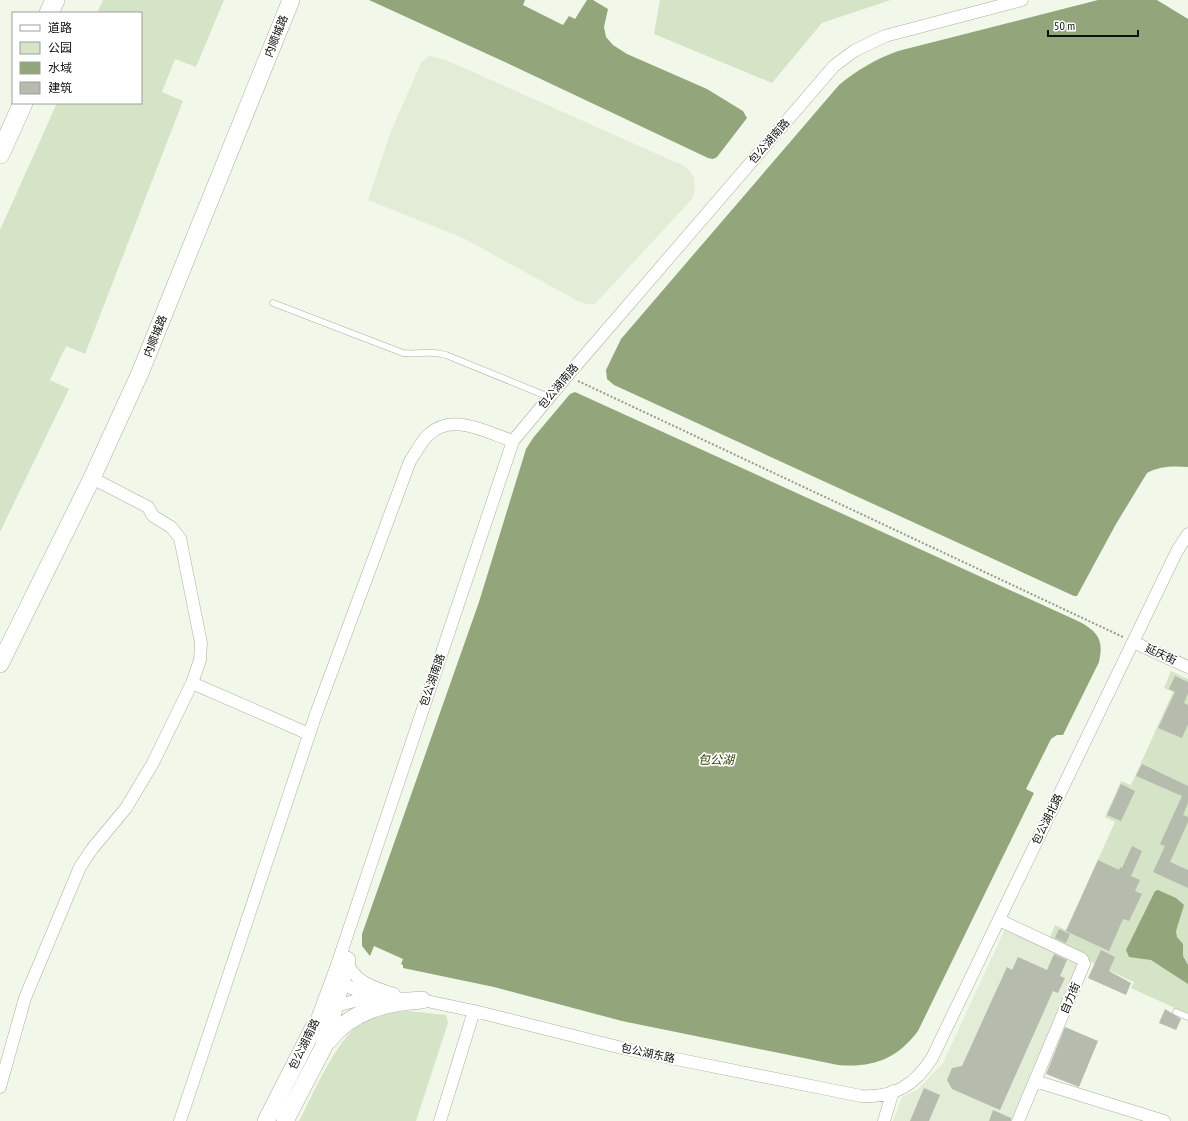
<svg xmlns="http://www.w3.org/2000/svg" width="1188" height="1121" font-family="'PT Sans Narrow','Noto Sans SC',sans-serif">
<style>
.built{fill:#e3ecd7}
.green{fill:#d5e3c6}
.water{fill:#93a67b}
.building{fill:#b5bbad}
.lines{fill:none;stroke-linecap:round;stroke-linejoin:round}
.lane-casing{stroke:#a9afa1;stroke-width:7}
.street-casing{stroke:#a9afa1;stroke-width:13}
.secondary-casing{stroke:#a9afa1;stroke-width:18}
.primary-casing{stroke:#a9afa1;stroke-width:20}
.path{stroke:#949a8f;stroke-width:2;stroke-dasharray:2 2;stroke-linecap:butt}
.lane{stroke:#fff;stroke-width:6}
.street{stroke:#fff;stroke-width:12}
.secondary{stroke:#fff;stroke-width:17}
.primary{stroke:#fff;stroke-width:19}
.labels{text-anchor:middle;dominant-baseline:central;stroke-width:3.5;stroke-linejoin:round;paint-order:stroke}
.street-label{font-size:11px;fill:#0d100b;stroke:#fff}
.water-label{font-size:12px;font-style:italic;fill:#2d4300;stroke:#fff}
</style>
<rect width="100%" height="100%" fill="#f1f8e9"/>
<path class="built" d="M429 56 446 60 684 166 691 172 694 178 695 192 692 199 595 304H586L578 301 463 238 368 200 391 131 421 63Z
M1008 923 1081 958 1011 1121H893L902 1097 918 1089 943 1063Z"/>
<path class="green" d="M103 0H224L196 67 175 59 162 92 183 101 85 354 66 346 50 380 69 389 0 532V230L57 103H141V13H97Z
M660 0H891L822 23 772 83 654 34Z
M1171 671 1188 679V1014L1131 988 1134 982 1048 942 1055 925 1066 930 1115 822 1105 817 1121 781 1131 785 1173 692 1164 688Z
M409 1011 446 1015 448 1023 416 1121H299C316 1090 337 1034 369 1018 380 1012 396 1012 409 1011Z"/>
<path class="water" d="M369 0H525L523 5 563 25 569 16 575 19 587 0H593L608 9 604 27 606 37 613 45 627 54 707 89 743 111 747 118 717 157 713 159 708 158 507 63Z
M1098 0H1157L1188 19V467C1173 466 1160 466 1147 473L1116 524 1077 596H1074L614 385 607 379 606 370 621 339 839 85C857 70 876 59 898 51Z
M575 392 1080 622C1098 632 1104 640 1099 662L1063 735H1057L1051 739 1026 789 1034 793 918 1031C897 1059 873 1068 838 1065L622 1021 494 987 403 968V965L401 964 403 959 374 946 370 956 362 946V934L479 602 526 449 533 438 570 394Z
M1158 890 1176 898 1184 905 1176 931 1177 937 1183 944V956L1188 965V984L1151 960 1129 957 1126 950 1155 891Z"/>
<path class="building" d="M1175 676 1188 682V693L1184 703 1188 705V724L1182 738 1158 728 1175 692 1169 689Z
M1142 764 1188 786V803L1183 815 1188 817V822L1170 862 1188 870V888L1153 872 1165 846 1160 844 1182 796 1136 776Z
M1121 784 1135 791 1121 821 1107 815Z
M1132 846 1142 851 1131 876 1140 880 1135 891 1142 894 1129 921 1123 919 1109 951 1066 931 1098 860 1119 870 1120 867 1122 868Z
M1059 929 1070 934 1066 943 1055 938Z
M1101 950 1115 957 1109 971 1131 983 1126 995 1088 978Z
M1054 954 1067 960 1060 976 1065 978 1058 993 1053 991 1000 1110 952 1089 947 1080 952 1068 962 1066 1007 967 1012 970 1018 957 1047 970Z
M1165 1009 1181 1019 1176 1030 1159 1023Z
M1065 1027 1098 1041 1079 1087 1046 1074Z
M924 1088 940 1095 929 1121H910Z
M993 1110 1011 1118V1121H989Z"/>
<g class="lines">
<g class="lane-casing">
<path id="lane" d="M273 303 403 353C420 355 428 350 446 355L549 397
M1176 1012 1188 1017"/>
</g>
<g class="street-casing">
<path id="street" d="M1133 642 1188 667
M192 683 309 734
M999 920 1082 959 1084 964 1018 1121
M346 958C351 981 374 988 394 994
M338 974C344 989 362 992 376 996
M329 1009 336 1006 354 1001 382 997 422 1000 474 1011 626 1049 861 1096C894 1098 915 1085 932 1058L1177 551 1188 534
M314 1027 337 965 513 441 567 376 834 66 854 51 885 36 1022 0
M1035 1081 1164 1121
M0 1087 25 998 80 867 92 849 126 808 153 763 192 683 200 660 201 643 180 538 171 527 153 516 148 507 92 478
M180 1121 316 714 410 461C416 453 421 442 428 435 453 412 485 432 513 441
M440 1121 474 1011
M884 1121 893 1091"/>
</g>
<g class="secondary-casing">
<path id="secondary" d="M0 664 92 478 140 373 291 0
M328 1041C351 1011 385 1002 422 1000
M266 1121 314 1027
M285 1121 324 1046 347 960"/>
</g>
<g class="primary-casing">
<path id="primary" d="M49 13 55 0
M0 154 23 103"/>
</g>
<path class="path" d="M578 381 1123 637"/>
<use href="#lane" class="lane"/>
<use href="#street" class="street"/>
<use href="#secondary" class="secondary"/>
<use href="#primary" class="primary"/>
</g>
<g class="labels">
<g class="street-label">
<text transform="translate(276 36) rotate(-68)">内顺城路</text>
<text transform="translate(769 141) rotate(-49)">包公湖南路</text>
<text transform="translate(155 336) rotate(-68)">内顺城路</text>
<text transform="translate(558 386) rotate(-50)">包公湖南路</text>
<text transform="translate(1161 654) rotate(25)">延庆街</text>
<text transform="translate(432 680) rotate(-71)">包公湖南路</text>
<text transform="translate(1047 819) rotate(-64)">包公湖北路</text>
<text transform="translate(1070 998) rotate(-67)">自力街</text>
<text transform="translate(304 1044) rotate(-64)">包公湖南路</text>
<text transform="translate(648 1053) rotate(12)">包公湖东路</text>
</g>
<g class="water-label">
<text x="716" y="759">包公湖</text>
</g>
</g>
<rect x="12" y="12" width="130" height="92" fill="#ffffff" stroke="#9e9f9d"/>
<rect x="20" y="25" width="20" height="6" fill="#ffffff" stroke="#9e9f9d"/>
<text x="48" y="32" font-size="12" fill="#0d100b">道路</text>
<rect x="20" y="42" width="20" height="12" fill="#d5e3c6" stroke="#9e9f9d"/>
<text x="48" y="52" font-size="12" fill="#0d100b">公园</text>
<rect x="20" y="62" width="20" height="12" fill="#93a67b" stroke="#9e9f9d"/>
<text x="48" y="72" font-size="12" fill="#0d100b">水域</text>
<rect x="20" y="82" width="20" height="12" fill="#b5bbad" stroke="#9e9f9d"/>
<text x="48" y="92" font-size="12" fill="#0d100b">建筑</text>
<path d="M1048 30v6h90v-6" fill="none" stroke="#0d100b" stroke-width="2"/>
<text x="1054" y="30" font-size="12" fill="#0d100b" stroke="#ffffff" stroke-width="3" paint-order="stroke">50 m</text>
</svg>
